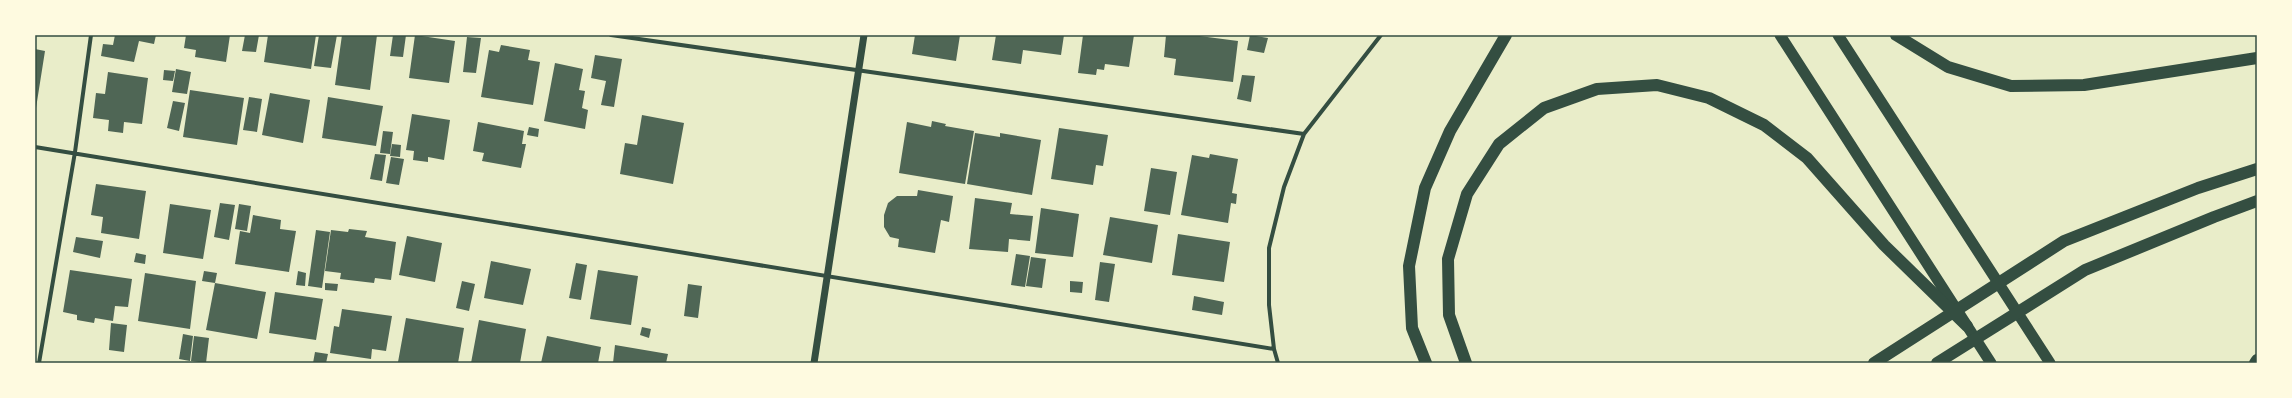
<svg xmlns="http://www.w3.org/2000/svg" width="2292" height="398" font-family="Mulish,sans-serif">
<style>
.building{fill:#4f6655}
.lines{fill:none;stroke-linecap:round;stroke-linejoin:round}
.minor{stroke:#344e41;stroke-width:4}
.tertiary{stroke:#344e41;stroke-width:7}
.trunk{stroke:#344e41;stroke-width:11}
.motorway{stroke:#344e41;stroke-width:12}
.neatline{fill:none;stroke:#344e41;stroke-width:1.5}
</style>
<rect width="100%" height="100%" fill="#e9edc9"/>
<path class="building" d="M115 35H156L154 44 139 41 134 62 101 56 103 44 113 45Z
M186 35H230L226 62 195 57 196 50 184 48Z
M245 35H259L256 52 242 51Z
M268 35H316L311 69 264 62Z
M319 35H337L331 68 314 66Z
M342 35H377L370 90 335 85Z
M393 35H406L403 57 390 56Z
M415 35 455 41 449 83 409 78Z
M915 35H960L956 61 912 54Z
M996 35H1064L1061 55 1023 50 1021 64 992 60Z
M1083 35H1134L1129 67 1105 64 1104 70 1097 69 1096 75 1078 73Z
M1166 35H1192L1238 41 1233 82 1174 75 1176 59 1164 57Z
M1250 35 1268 38 1264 53 1247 50Z
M467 37 481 38 476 73 463 72Z
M501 45 530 50 528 60 540 62 533 105 481 97 489 50 499 52Z
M35 49 45 51 36 108H35Z
M595 55 622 59 614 107 601 105 606 81 591 78Z
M555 63 583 69 579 90 585 91 582 108 588 110 585 129 544 121Z
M176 69 191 72 187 94 172 92Z
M164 70 175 71 173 81 163 80Z
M108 72 148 78 142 124 124 122 123 133 108 131 109 120 93 118 96 93 105 94Z
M1242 75 1255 76 1251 102 1237 99Z
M190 90 244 98 237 145 183 137Z
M270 93 310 100 303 143 262 135Z
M249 97 262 99 257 132 243 130Z
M328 97 383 106 376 146 322 138Z
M173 101 185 103 179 131 167 128Z
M412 114 450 120 444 160 428 157V162L413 160 414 151 406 150Z
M642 115 684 123 673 184 620 174 625 143 637 145Z
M932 121 946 124 945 126 974 131 965 184 899 173 907 122 931 127Z
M478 122 524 131 522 144H526L521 168 482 161 484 153 473 151Z
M529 127 539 129 538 137 527 135Z
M1059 128 1108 135 1103 166 1096 165 1093 185 1051 179Z
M383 131 393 132 390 154 380 153Z
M975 133 1000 137V133L1041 140 1032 195 967 184Z
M392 144 401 145 400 157 390 156Z
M375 154 386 155 382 181 370 179Z
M1210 154 1238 159 1232 193 1237 194 1236 204 1231 203 1228 223 1181 215 1192 155 1209 158Z
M391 157 404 159 399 185 386 183Z
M1151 168 1177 172 1170 215 1144 211Z
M96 184 146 191 139 239 101 233 103 217 91 215Z
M918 190 953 196 949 222 941 220 935 253 898 247 899 239 890 237 884 227V215L888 203 897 196H917Z
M975 198 1012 203 1010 214 1033 216 1030 241 1009 239 1008 252 969 249Z
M220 203 235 205 229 240 214 237Z
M170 204 211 210 203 259 163 253Z
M239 204 251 206 247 231 235 229Z
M1041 208 1079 214 1073 257 1035 253Z
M253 215 281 220 280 229 296 231 289 272 235 264 240 231 250 233Z
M1110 217 1158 225 1152 263 1103 255Z
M349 229 367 231 365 237 396 242 391 280 375 278 374 283 340 279 341 273 325 271 331 230 348 232Z
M316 230 330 232 322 288 308 286Z
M1178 234 1230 242 1224 282 1172 275Z
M407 236 442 243 435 282 399 275Z
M76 237 103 241 100 258 73 252Z
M136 253 146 255 145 264 134 262Z
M1016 254 1030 256 1025 287 1011 285Z
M1031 257 1046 259 1042 288 1026 286Z
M491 261 531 269 523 305 484 298Z
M1100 262 1115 264 1109 302 1095 300Z
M576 263 587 265 581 300 569 298Z
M70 270 132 279 128 307 115 306 113 321 95 318 94 323 77 320V315L63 312Z
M598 270 638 276 631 325 590 319Z
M204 271 217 273 215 283 202 281Z
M298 271 306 273 305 286 296 285Z
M145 273 196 281 190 329 138 321Z
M462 281 475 284 469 311 456 308Z
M1070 281 1083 282 1082 293 1070 292Z
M215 283 266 292 257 339 206 330Z
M325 283 338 284 337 291 325 290Z
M688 284 702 286 698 318 684 316Z
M275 292 323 299 316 340 269 333Z
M1194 296 1224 302 1222 315 1192 310Z
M342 309 392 316 386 351 372 349 371 359 330 353 334 326 339 327Z
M406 318 464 328 458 363 398 362Z
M479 320 526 329 520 363H471Z
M111 323 127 325 124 352 109 350Z
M642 327 651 329 649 338 640 335Z
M183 334 193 336 190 361 179 359Z
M194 336 209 338 206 363 191 361Z
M547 336 601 347 598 363H541Z
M615 345 668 354 666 363H613Z
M315 352 328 354 326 363H313Z"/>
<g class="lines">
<path class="minor" d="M611 35 1304 134
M35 147 1274 349
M39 363 75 152 91 35
M1278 363 1274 349 1269 305V248L1284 187 1304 134 1381 35"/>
<path class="tertiary" d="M814 363 864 35"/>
<path class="trunk" d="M1780 35 1991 363
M1838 35 2050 363"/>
<path class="motorway" d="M1896 35 1948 67 2011 86 2084 85 2257 58
M1426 363 1412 328 1409 266 1425 188 1450 131 1506 35
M1466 363 1449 315 1448 259 1467 194 1499 144 1544 108 1597 89 1657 85 1709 98 1764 125 1807 158 1884 245 1967 326
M1874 363 2064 241 2198 188 2257 169
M1937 363 2085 270 2214 217 2257 201
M2255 363 2257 360"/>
</g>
<rect width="2292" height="398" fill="none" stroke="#fefae0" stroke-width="72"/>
<rect x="36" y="36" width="2220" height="326" class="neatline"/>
</svg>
